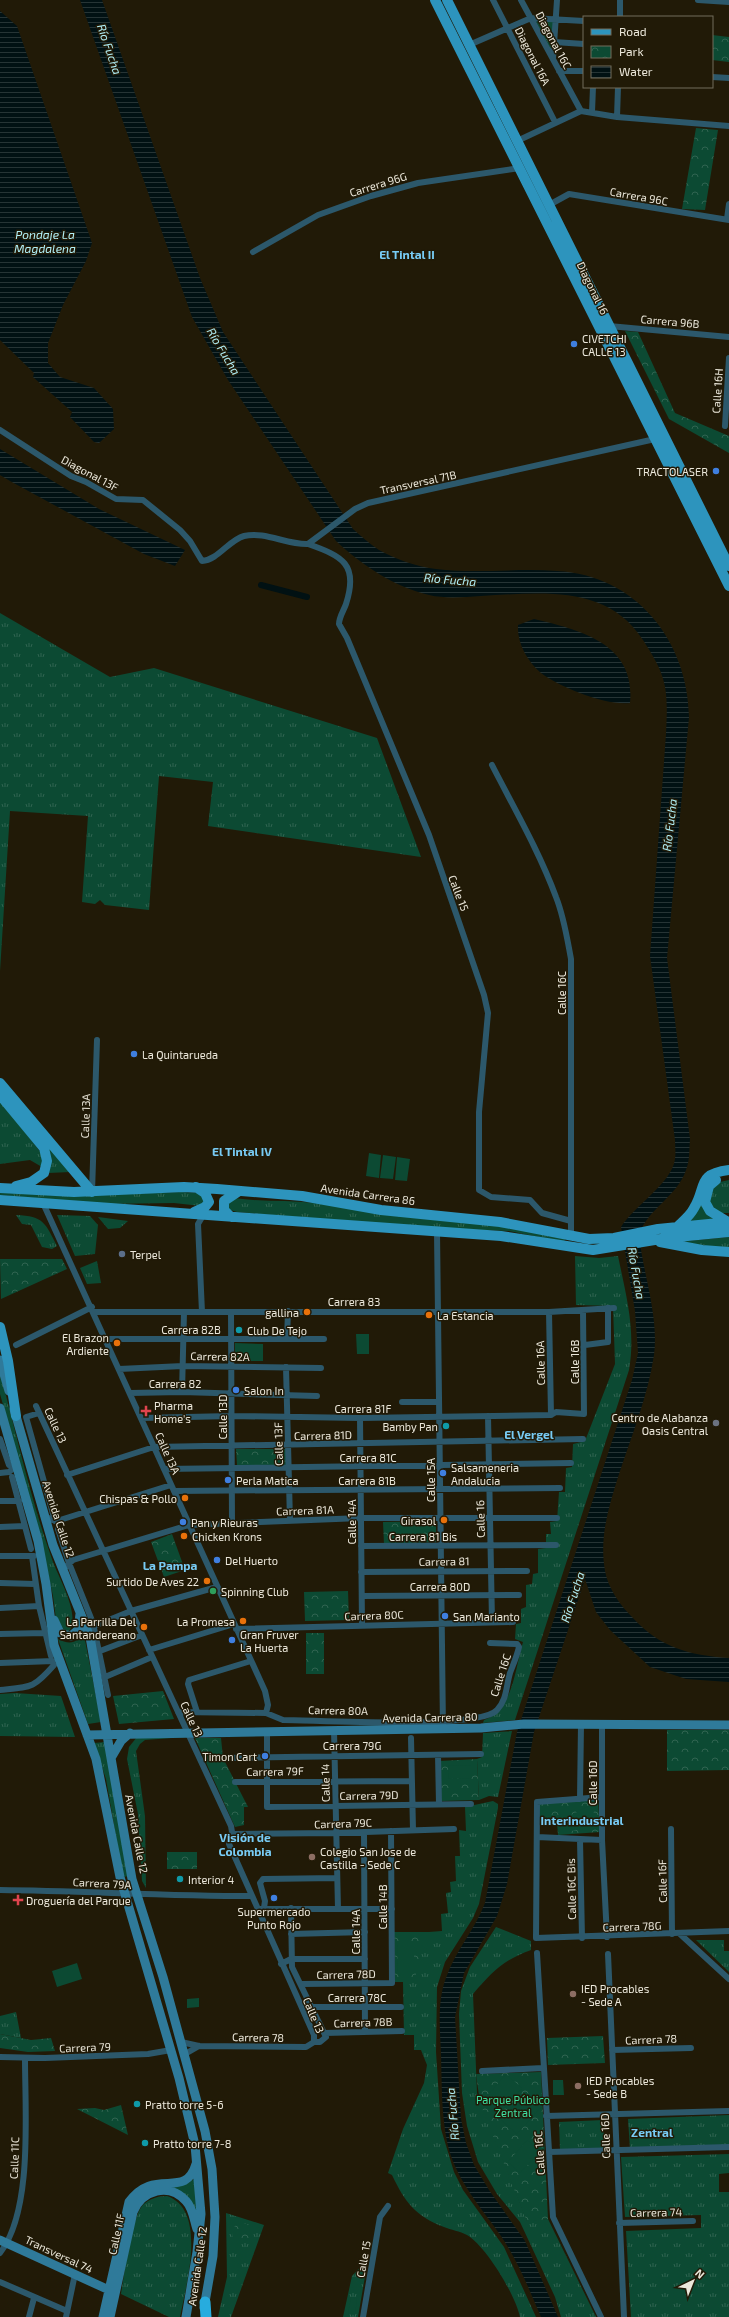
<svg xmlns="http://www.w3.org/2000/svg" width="729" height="2317" font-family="'Exo 2',sans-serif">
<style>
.grass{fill:url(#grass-tufts)}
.park{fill:url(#park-crowns)}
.pitch{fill:#0c4a33}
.water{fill:url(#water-rules)}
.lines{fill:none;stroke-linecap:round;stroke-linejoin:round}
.canal{stroke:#011113;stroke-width:6}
.street{stroke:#2c586b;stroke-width:6}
.secondary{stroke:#2f7a9a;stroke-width:9}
.primary{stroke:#2d94bd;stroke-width:10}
.highway{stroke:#27acde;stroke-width:11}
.shop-dot{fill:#3f7fe0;stroke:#211a07;stroke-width:1.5}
.service-dot{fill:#5c6f8a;stroke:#211a07;stroke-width:1.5}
.food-dot{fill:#e8710a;stroke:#211a07;stroke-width:1.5}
.culture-dot{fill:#0f9aa8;stroke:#211a07;stroke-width:1.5}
.health-dot{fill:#e0444e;stroke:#211a07;stroke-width:1.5}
.worship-dot{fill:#6b7280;stroke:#211a07;stroke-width:1.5}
.leisure-dot{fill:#2e9e5b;stroke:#211a07;stroke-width:1.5}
.education-dot{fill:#8d6e63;stroke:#211a07;stroke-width:1.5}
.labels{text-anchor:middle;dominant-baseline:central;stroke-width:3;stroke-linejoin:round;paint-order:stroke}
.street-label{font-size:11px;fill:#ece8db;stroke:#211a07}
.poi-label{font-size:11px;fill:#ece8db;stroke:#211a07;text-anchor:start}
.park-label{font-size:11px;fill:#3fe0a2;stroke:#211a07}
.water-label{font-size:12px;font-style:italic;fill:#b0eff7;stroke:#211a07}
.neighbourhood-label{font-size:12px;font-weight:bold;fill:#78ccf5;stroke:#211a07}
</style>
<defs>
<pattern id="grass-tufts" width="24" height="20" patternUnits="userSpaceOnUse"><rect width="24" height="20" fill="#0c4a33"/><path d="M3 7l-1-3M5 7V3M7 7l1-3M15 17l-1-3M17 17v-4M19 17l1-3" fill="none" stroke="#306450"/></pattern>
<pattern id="park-crowns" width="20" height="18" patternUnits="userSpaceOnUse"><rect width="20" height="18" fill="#0c4a33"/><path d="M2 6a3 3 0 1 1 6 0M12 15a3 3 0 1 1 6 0" fill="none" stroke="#306450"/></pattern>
<pattern id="water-rules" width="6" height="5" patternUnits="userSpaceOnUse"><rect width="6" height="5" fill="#011113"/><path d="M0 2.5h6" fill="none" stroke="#263435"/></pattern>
</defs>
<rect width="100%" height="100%" fill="#211a07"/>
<path class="grass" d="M0 613 110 677 154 668 377 738 421 857 208 826 213 782 159 776 149 910 105 905 100 900 95 904 82 902 88 816 10 811 0 971Z
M0 1090 70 1172 48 1173 51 1162Z
M0 1100 42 1154V1167L30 1160 0 1164Z
M729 1180V1213H719L708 1201 711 1187 720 1182Z
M0 1191 59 1196 181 1192 199 1193 205 1200 201 1206 174 1203 104 1204 0 1195Z
M234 1198C261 1202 288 1200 315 1203 399 1210 483 1221 565 1239L564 1242 509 1231 428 1228 237 1212 227 1209 228 1202Z
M700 1202 714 1219 685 1222Z
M16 1215C44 1216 45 1223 57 1246L52 1249 42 1247 31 1225 22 1224Z
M57 1215 90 1216 98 1225 95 1254 75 1256Z
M98 1217 128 1221 120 1228 108 1229Z
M729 1237V1249L678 1242Z
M575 1256 599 1258 618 1256C626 1295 636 1330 629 1370L515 1720 483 1723 484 1720C513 1710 515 1669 523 1642L515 1639 516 1624 521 1623V1609L526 1607V1585L532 1584 533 1574 538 1573V1549L546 1548V1534H551L550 1522 557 1521 559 1492H565L566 1468 572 1467 573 1444 585 1441 615 1364 613 1306 576 1305Z
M97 1261 101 1283 87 1284 80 1268Z
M0 1373C17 1436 31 1501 53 1562 59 1578 81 1616 69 1631L63 1630 56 1619 53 1596 39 1531 0 1394Z
M83 1630 101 1722 88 1724 58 1639C69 1645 79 1644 83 1630Z
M15 1693 61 1696 75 1737 0 1736V1694Z
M512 1731 498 1797 489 1796 479 1800 477 1759 482 1757 483 1733Z
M137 1737H186L145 1740 140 1744 136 1751 145 1816 146 1888 142 1881 138 1814 127 1759 129 1747Z
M105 1742 130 1876 123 1877 106 1779 94 1743Z
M493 1801 498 1804V1808L479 1904 473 1918 445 1962 437 1987 436 2052 441 2129 454 2172 463 2190 504 2247 536 2317H520C516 2296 486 2246 467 2235 460 2231 451 2230 444 2227 415 2216 405 2202 392 2175L388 2173 403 2129 424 2083 427 2065 421 2050H414V2035H404L403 1982H416V1971H421V1941H429V1932L442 1931 441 1914 448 1913 446 1893 451 1892 450 1882 456 1881 455 1856H460L459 1830 466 1831 465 1807Z
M496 1927 531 1941V1950C503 1960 492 1972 473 1994L477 2093 527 2221 548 2219 596 2317H561L555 2297 520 2222 497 2194 478 2162 467 2126 462 2093 459 2014 461 1991 470 1967Z
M696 1940H724V1951H729V1972Z
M16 2012 21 2038 0 2034V2016Z
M729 2115V2145L630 2149 628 2119Z
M603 2120 605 2148 560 2150 559 2122Z
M729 2154V2173L719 2174V2192H729V2317H631L626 2231 701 2228V2215L625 2217 621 2157Z
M195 2178 197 2216C180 2180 145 2177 130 2216L109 2317H106L129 2215C143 2166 172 2200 195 2178Z
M167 2196C208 2210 186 2286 180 2317H169L121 2294C124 2276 132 2218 142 2206 148 2199 158 2196 167 2196Z
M226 2213 264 2225 231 2317H218L227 2277Z
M368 2259 358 2317H343L352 2276Z"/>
<path class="park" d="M535 20 555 22 552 52Z
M712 35 729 37V62L712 60Z
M696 128 718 130 705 210 682 209Z
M625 331 638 332 675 413 729 436V453L669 419Z
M0 1259H62L67 1269 1 1299Z
M236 1449H286L287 1465H237Z
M436 1521V1542L384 1544 383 1522Z
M172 1534 185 1570 164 1577 151 1542Z
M348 1591 349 1620 305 1621 304 1592Z
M306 1633H324V1674H306Z
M163 1691 174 1719 119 1724 113 1696Z
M667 1730H729V1770L667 1771Z
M195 1738H221L223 1758 248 1807H244V1825L235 1827Z
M477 1759 479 1800 441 1801 439 1761Z
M598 1800 600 1832 558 1835 557 1822H540L539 1803Z
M167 1852H197V1869H167Z
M394 1932H429V1941H421V1971L416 1972V1982H395Z
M0 2034 31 2040 51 2038 55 2051 28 2052 0 2048Z
M603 2036 605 2063 548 2065 547 2038Z
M541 2072 548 2219 527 2222 480 2103 476 2074Z
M121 2105 128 2135 77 2109 95 2108 104 2110Z
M663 2128 664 2137H637L636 2129Z
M232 2233a10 10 0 1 1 20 0a10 10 0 1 1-20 0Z"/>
<path class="pitch" d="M369 1153 381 1155 379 1178 366 1176Z
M383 1155 396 1157 393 1179 380 1178Z
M397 1157 410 1159 407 1181 395 1180Z
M356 1334H369V1354H357Z
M235 1343 263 1344V1361H235Z
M389 1531H412V1543L390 1544Z
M471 1765V1778L449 1779 448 1766Z
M590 1805 597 1819 573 1831 566 1818Z
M397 1945H414V1971H398Z
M77 1963 82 1979 57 1987 52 1971Z
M199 1998V2007L187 2008V1999Z
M506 2074 522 2088 498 2116 482 2102Z
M553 2080H563L564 2095H553Z
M526 2092 542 2106 517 2134 501 2120Z
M527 2140 540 2152 520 2173 508 2162Z
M351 2297 357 2299 355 2315 348 2314Z"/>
<path class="water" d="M80 0H102L200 278 223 332 353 529C361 536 370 544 379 550 395 559 418 567 436 569 476 574 517 568 557 571 636 575 688 641 689 717L667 958 690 1139C689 1150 690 1160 686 1170 677 1197 647 1209 639 1235 643 1274 659 1316 654 1355 648 1395 632 1435 619 1474 609 1506 599 1536 605 1571 608 1588 620 1605 632 1617 660 1648 689 1655 729 1658V1682L686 1679 650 1667 610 1630 596 1612 585 1579 534 1732 507 1884 497 1916 464 1973 455 2017 461 2119 466 2143 474 2165 489 2190 525 2241 558 2317H541C529 2289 518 2261 501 2236 483 2210 462 2187 451 2156 441 2125 442 2086 441 2054 440 2029 437 2001 446 1978 455 1951 475 1930 485 1903L517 1732 632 1380 638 1353 635 1311 621 1227C635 1205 672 1183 675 1159 676 1153 675 1146 675 1140L650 956 666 734C668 690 668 678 643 640 607 583 539 593 481 596 464 597 446 599 429 595 394 587 362 565 336 541L228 380 192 317Z
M0 11 17 26 92 243 86 261 63 305 48 343V363L60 377 94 388 113 409 114 429 99 443 94 442 70 417 72 412 33 377 34 373 0 340Z
M0 449 99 509 185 550 175 566 144 554 10 481 0 475Z
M534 619C581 630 636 644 630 703 607 706 559 687 541 673 527 661 517 643 518 625Z"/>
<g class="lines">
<path class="canal" d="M261 585 307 597"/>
<path class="street" d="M493 0 555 122
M521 0 581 111
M698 0 729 2
M620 17V0
M554 42 584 44
M469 45 531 18 584 21
M553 59 557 0
M559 71H584
M712 77 729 78
M581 111 617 117 729 126
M592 112 593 87
M617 117 618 87
M517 141 581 111
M549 205 569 194 729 220
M727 219 729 204
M253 252 318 215 371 196 418 183 520 168
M609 326 729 337
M725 426 729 358
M0 430 71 476 86 482 116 499 143 500 180 530 190 541 202 561C218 560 229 540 244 536 265 531 287 545 308 544L355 509 368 503 655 439
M308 544C342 556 359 564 346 604 344 610 339 617 339 624L347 638 429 835 484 995 488 1013 479 1112V1190L491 1197 530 1200 542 1213 571 1221
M492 765C514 808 539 851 556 897 564 917 567 938 571 959V1237
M92 1192 97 1040
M43 1203 265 1691 268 1705 266 1713
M437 1232 443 1729
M94 1312H549L614 1308
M202 1312 198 1224 204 1214
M231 1312 232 1523
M549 1312 551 1415
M106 1339H324
M287 1339 288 1311
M16 1345 92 1307
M585 1345 608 1342V1308
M286 1367 290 1521
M119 1369 183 1366 321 1368
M182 1392 184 1312
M130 1393 182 1392 317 1396
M402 1402H439
M36 1406 231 1826 232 1832 229 1844 314 2035V2042
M39 1413 26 1417 55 1521
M488 1416 492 1621
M141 1418 232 1416 360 1418 551 1415 556 1412 584 1414 583 1311
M360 1418 362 1625
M0 1439 9 1465
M164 1469 571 1463
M0 1473 9 1472 17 1465
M67 1475 154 1447 583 1439
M12 1477 31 1549
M174 1491 560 1488
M0 1501H19
M45 1516 52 1520H60L171 1485
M0 1527 25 1526
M58 1529 69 1563 93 1623 108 1695
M361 1546 556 1545
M0 1556H34
M32 1556 39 1606 51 1656
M63 1569 73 1560 189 1525 361 1518H557
M361 1572 527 1571
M0 1583 35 1584
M362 1596 519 1595
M0 1608 39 1606
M94 1626 131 1611 217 1587
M236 1629 513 1622
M0 1634 44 1633
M149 1650 234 1624
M100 1651 142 1635
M0 1663 53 1661
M105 1677 152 1657
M0 1690C31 1687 33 1689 54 1665
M178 1712 266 1713 283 1720C317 1720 480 1730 497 1710 507 1700 506 1686 510 1673 513 1665 517 1656 519 1647L517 1644 490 1643
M197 1712 188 1684 189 1680 251 1661
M602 1724V1840L607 1937
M334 1730 338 1909
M267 1731V1807L471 1804
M411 1738 413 1830
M438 1755 439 1804
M223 1758 481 1754
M235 1782 412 1781
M602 1797 537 1802 536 1938 729 1931
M580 1799 581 1724
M671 1829 672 1934
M364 1832 365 2032
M232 1834 336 1833 454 1829
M537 1837 602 1840
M580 1840 582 1938
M0 1890C84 1891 167 1896 251 1896
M264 1908 265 1901 260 1883 263 1879 337 1878
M291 1908 292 1967 326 2037 320 2042H314
M257 1909H392
M291 1934 365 1932
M680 1934 729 1979
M537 1953 553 2217 601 2317
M608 1954 624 2317
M281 1964 291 1959H365
M301 1984 392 1983 391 1831
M312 2007H401
M325 2033 402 2031
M181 2042 199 2046 306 2047 314 2042
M612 2050 691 2048
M185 2054 199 2046
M0 2057 45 2058 148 2054 171 2050
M482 2071 543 2068
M546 2116 729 2111
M549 2152 729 2147
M619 2223 693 2221
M0 2253C33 2211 25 2112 25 2059
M0 2282 67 2311
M29 2317 34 2298
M66 2317 75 2274
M363 2317 380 2217 388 2206"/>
<path class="secondary" d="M0 1360 9 1391
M0 1408 38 1541 46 1584 54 1645 96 1759 120 1877 179 2078 195 2145 201 2214 197 2252 186 2317
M14 1409 53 1545 90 1637 132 1879 163 1977 205 2131 212 2169 215 2217 213 2256 204 2308
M54 1620 60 1633 71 1636 78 1630 80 1614
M87 1735 481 1728 524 1724 729 1725
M111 1758 121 1741 130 1733
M0 2240 109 2290
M103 2317 129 2202C155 2166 185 2201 196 2164
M110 2317 133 2212C142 2190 169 2182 186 2201 193 2208 194 2220 197 2229"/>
<path class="primary" d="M435 0 729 586
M447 0 729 566
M0 1083 92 1192
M0 1095 44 1148 47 1161 44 1173 31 1182 16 1186
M716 1180 709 1186 705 1202 710 1211 728 1222
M0 1188 74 1192 184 1187 217 1189 302 1196 381 1210 500 1222 589 1239 614 1238 658 1229 729 1222
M0 1200 501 1236 593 1250 667 1238 729 1232
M194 1212 205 1207 209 1202 205 1193 196 1187
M231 1217 224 1210V1201L239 1191
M677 1227C683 1221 690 1216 694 1208 707 1187 696 1174 729 1170
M660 1242 702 1250 729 1252
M0 1327 8 1361 16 1416"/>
<path class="highway" d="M205 2302 206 2317"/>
</g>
<g class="shop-dot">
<circle cx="574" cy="344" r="4"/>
<circle cx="716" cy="471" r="4"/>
<circle cx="134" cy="1054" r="4"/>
<circle cx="236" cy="1390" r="4"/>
<circle cx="443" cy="1473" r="4"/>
<circle cx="228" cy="1480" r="4"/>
<circle cx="183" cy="1522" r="4"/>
<circle cx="217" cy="1560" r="4"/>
<circle cx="445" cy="1616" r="4"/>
<circle cx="232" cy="1640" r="4"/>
<circle cx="265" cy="1756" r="4"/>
<circle cx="274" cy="1898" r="4"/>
</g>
<circle class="service-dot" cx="122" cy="1254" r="4"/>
<g class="food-dot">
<circle cx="307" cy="1312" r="4"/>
<circle cx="429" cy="1315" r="4"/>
<circle cx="117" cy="1343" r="4"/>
<circle cx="185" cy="1498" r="4"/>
<circle cx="444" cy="1520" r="4"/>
<circle cx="184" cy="1536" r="4"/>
<circle cx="207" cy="1581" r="4"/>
<circle cx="243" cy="1621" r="4"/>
<circle cx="144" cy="1627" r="4"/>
</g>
<g class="culture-dot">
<circle cx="239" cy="1330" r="4"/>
<circle cx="446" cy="1426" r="4"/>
<circle cx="180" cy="1879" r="4"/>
<circle cx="137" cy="2104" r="4"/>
<circle cx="145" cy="2143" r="4"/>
</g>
<g class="health-dot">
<path d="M144 1405h4v4h4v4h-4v4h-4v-4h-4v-4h4z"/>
<path d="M16 1894h4v4h4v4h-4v4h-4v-4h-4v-4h4z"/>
</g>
<circle class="worship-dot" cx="716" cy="1423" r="4"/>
<circle class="leisure-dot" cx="213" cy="1591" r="4"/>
<g class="education-dot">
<circle cx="312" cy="1857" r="4"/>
<circle cx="573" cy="1994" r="4"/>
<circle cx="578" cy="2086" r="4"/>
</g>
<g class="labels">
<g class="street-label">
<text transform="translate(554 40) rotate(62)">Diagonal 16C</text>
<text transform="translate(533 56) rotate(63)">Diagonal 16A</text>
<text transform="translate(378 184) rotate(-17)">Carrera 96G</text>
<text transform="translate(639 196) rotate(10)">Carrera 96C</text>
<text transform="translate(593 288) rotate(64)">Diagonal 16</text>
<text transform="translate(670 321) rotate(5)">Carrera 96B</text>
<text transform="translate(717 391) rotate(-86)">Calle 16H</text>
<text transform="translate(90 473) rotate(28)">Diagonal 13F</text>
<text transform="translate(418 482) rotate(-12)">Transversal 71B</text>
<text transform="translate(459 893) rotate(69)">Calle 15</text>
<text transform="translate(561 993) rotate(-90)">Calle 16C</text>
<text transform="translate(85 1116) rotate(-88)">Calle 13A</text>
<text transform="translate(368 1194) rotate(8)">Avenida Carrera 86</text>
<text x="354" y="1301">Carrera 83</text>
<text x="191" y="1329">Carrera 82B</text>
<text transform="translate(220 1356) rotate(1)">Carrera 82A</text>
<text transform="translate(574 1362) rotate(-90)">Calle 16B</text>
<text transform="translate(540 1363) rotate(-91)">Calle 16A</text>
<text x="175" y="1383">Carrera 82</text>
<text x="363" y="1408">Carrera 81F</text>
<text transform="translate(222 1417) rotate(-90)">Calle 13D</text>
<text transform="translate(56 1425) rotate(65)">Calle 13</text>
<text transform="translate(323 1435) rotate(-1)">Carrera 81D</text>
<text transform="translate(278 1444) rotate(-91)">Calle 13F</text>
<text transform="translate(168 1453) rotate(66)">Calle 13A</text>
<text x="368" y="1457">Carrera 81C</text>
<text x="367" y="1480">Carrera 81B</text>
<text transform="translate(430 1480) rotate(-90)">Calle 15A</text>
<text transform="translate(305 1510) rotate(-2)">Carrera 81A</text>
<text transform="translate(59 1519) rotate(72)">Avenida Calle 12</text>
<text transform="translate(480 1519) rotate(-91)">Calle 16</text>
<text transform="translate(351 1522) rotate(-90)">Calle 14A</text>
<text x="423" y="1536">Carrera 81 Bis</text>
<text transform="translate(444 1561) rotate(-1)">Carrera 81</text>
<text x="440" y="1586">Carrera 80D</text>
<text transform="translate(374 1615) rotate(-2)">Carrera 80C</text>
<text transform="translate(500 1675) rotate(-72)">Calle 16C</text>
<text transform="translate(338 1710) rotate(1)">Carrera 80A</text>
<text transform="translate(430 1717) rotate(-1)">Avenida Carrera 80</text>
<text transform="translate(192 1719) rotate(65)">Calle 13</text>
<text x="352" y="1745">Carrera 79G</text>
<text transform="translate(275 1771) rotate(-1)">Carrera 79F</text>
<text transform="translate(325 1783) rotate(-91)">Calle 14</text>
<text transform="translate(592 1783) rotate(-90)">Calle 16D</text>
<text transform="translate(369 1795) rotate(-1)">Carrera 79D</text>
<text transform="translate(343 1823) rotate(-2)">Carrera 79C</text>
<text transform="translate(137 1834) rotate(79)">Avenida Calle 12</text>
<text transform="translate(662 1881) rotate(-91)">Calle 16F</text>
<text transform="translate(102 1883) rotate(3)">Carrera 79A</text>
<text transform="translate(571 1889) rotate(-91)">Calle 16C Bis</text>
<text transform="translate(382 1907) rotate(-90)">Calle 14B</text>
<text transform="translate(632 1926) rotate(-2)">Carrera 78G</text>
<text transform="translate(355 1932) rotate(-90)">Calle 14A</text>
<text transform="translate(346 1974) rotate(-1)">Carrera 78D</text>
<text x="357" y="1997">Carrera 78C</text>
<text transform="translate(314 2015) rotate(67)">Calle 13</text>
<text transform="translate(363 2022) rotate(-2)">Carrera 78B</text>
<text transform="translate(258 2037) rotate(1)">Carrera 78</text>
<text transform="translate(651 2039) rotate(-2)">Carrera 78</text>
<text transform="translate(85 2047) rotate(-2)">Carrera 79</text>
<text transform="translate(605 2136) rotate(-92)">Calle 16D</text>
<text transform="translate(539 2153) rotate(-94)">Calle 16C</text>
<text transform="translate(14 2158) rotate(-88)">Calle 11C</text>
<text transform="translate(656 2212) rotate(-1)">Carrera 74</text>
<text transform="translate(116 2234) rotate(-78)">Calle 11F</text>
<text transform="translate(59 2254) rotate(25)">Transversal 74</text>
<text transform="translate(363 2259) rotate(-80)">Calle 15</text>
<text transform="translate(197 2266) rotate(-82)">Avenida Calle 12</text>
</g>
<g class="poi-label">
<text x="582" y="338">CIVETCHI<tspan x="582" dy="13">CALLE 13</tspan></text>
<text x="708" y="471" text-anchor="end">TRACTOLASER</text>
<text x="142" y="1054">La Quintarueda</text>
<text x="130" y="1254">Terpel</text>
<text x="299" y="1312" text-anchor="end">gallina</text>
<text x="437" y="1315">La Estancia</text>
<text x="247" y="1330">Club De Tejo</text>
<text x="109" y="1337" text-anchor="end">El Brazon<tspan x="109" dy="13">Ardiente</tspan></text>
<text x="244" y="1390">Salon In</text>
<text x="154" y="1405">Pharma<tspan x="154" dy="13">Home's</tspan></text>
<text x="708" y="1417" text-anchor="end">Centro de Alabanza<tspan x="708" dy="13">Oasis Central</tspan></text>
<text x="438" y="1426" text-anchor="end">Bamby Pan</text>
<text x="451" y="1467">Salsameneria<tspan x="451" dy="13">Andalucia</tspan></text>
<text x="236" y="1480">Perla Matica</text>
<text x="177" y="1498" text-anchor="end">Chispas &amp; Pollo</text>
<text x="436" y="1520" text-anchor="end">Girasol</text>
<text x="191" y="1522">Pan y Rieuras</text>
<text x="192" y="1536">Chicken Krons</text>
<text x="225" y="1560">Del Huerto</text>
<text x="199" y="1581" text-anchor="end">Surtido De Aves 22</text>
<text x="221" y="1591">Spinning Club</text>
<text x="453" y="1616">San Marianto</text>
<text x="136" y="1621" text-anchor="end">La Parrilla Del<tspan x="136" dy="13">Santandereano</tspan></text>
<text x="235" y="1621" text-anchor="end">La Promesa</text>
<text x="240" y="1634">Gran Fruver<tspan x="240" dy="13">La Huerta</tspan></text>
<text x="257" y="1756" text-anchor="end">Timon Cart</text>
<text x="320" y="1851">Colegio San Jose de<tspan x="320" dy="13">Castilla - Sede C</tspan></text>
<text x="188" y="1879">Interior 4</text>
<text x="26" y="1900">Droguería del Parque</text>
<text x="274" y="1911" text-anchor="middle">Supermercado<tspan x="274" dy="13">Punto Rojo</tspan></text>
<text x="581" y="1988">IED Procables<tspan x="581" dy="13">- Sede A</tspan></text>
<text x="586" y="2080">IED Procables<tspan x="586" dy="13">- Sede B</tspan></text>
<text x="145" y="2104">Pratto torre 5-6</text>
<text x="153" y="2143">Pratto torre 7-8</text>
</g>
<g class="park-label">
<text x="513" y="2099">Parque Público<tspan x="513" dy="13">Zentral</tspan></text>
</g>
<g class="water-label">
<text transform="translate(110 49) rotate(71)">Río Fucha</text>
<text x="45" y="234">Pondaje La<tspan x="45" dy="14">Magdalena</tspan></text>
<text transform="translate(224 351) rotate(59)">Río Fucha</text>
<text transform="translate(450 579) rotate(5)">Río Fucha</text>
<text transform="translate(669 825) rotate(-83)">Río Fucha</text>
<text transform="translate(637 1273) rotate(80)">Río Fucha</text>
<text transform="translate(572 1597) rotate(-72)">Río Fucha</text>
<text transform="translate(452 2114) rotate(-95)">Río Fucha</text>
</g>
<g class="neighbourhood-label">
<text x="407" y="254">El Tintal II</text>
<text x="242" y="1151">El Tintal IV</text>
<text x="529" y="1434">El Vergel</text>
<text x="170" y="1565">La Pampa</text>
<text x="582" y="1820">Interindustrial</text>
<text x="245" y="1837">Visión de<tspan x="245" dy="14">Colombia</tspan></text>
<text x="652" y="2132">Zentral</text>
</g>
</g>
<rect x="583" y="16" width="130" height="72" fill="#211a07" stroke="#726c5c"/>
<rect x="591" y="29" width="20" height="6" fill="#2d94bd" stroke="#726c5c"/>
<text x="619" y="36" font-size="12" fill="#ece8db">Road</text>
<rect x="591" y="46" width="20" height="12" fill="url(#park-crowns)" stroke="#726c5c"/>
<text x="619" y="56" font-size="12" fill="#ece8db">Park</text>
<rect x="591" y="66" width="20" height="12" fill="url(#water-rules)" stroke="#726c5c"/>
<text x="619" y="76" font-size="12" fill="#ece8db">Water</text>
<g transform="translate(693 2281) rotate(43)" stroke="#211a07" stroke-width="3" paint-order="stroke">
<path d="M0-3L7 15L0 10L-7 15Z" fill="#ece8db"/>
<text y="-6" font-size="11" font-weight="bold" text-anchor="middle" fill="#ece8db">N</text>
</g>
</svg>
